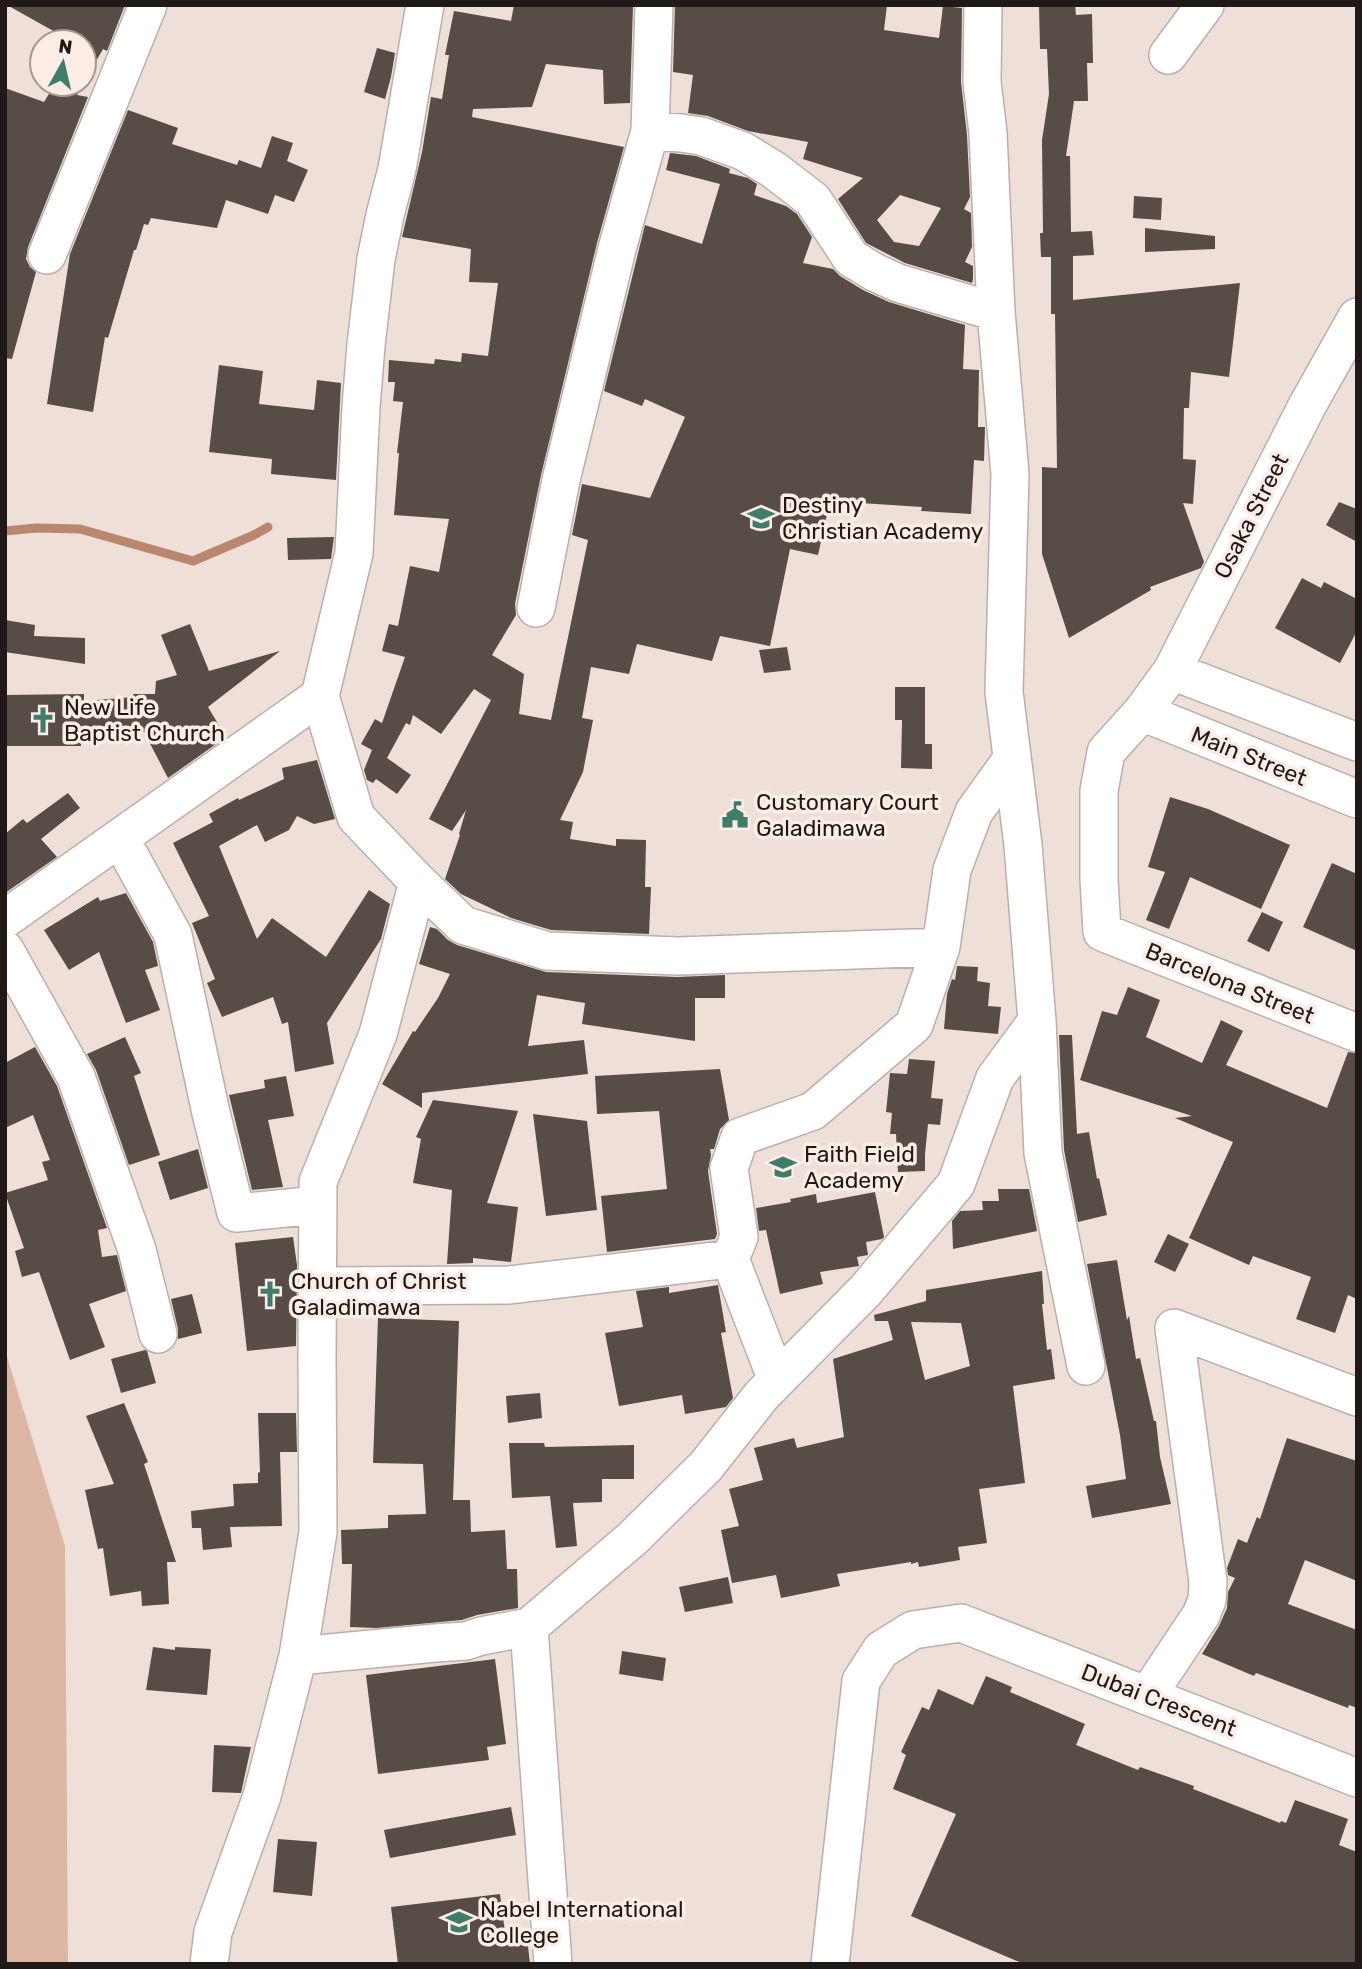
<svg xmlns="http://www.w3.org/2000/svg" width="1362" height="1969" font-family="Rubik,sans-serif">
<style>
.green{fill:#ddb5a3}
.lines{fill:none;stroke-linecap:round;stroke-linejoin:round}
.stream{stroke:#b9866e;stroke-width:9}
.building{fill:#584c46;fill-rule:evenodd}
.minor-casing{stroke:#bdafa8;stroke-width:40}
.minor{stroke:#fff;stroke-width:37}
.labels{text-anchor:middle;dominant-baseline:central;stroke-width:7;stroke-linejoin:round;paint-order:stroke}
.poi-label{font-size:23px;fill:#1f1a17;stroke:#fbece5;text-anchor:start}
.street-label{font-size:23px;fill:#1f1a17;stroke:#fbece5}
</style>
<rect width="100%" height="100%" fill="#eedfd8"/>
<path class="green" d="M5 1350 65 1546 68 1964H5Z"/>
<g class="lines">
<path class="stream" d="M5 531 36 528 80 529 193 561 254 535 268 527"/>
</g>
<path class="building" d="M7 5H125L107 51 103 49 84 82V42H73Z
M514 5H633L630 103 604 104 603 70 546 64 532 107 473 109 472 117 624 147 597 243 541 475 515 604 516 615 492 655 524 674 519 714 551 720 588 540 572 535 582 484 650 498 685 417 645 399 642 406 604 391 645 225 702 244 720 184 666 170 670 153 696 156 730 169 729 173 748 178 757 184 754 195 786 206 797 214 812 237 803 263 833 269 840 276 863 290 889 302 965 325 963 369 979 370 978 427H985L984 461 974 460 971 514 921 511 922 507 830 501 818 555 790 549 770 646 720 636 712 661 637 644 629 674 591 667 582 718 593 720 583 772 560 820 573 822 570 839 616 846V839L646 840 645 887H651L649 934 551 930 511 918 461 894 445 879 460 835 459 834 466 810 452 831 429 819 491 700 474 689 441 734 413 715 410 725 406 723 387 758 411 775 397 794 376 779 373 783 367 780 364 770 372 750 361 744 375 719 382 723 405 657 382 651 389 624 398 626 410 566 439 572 449 519 394 515 399 453H397L403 402 393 401 395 382H388L389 360 434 364 435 359 461 362 462 353 488 356 498 283 469 282 471 249 402 237 422 152 431 97 442 99 449 55H445L454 11 511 21Z
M675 5H887L884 30 939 38 943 6 962 8 961 82 967 135 970 197 964 209 971 213 972 247 965 262 973 266V279L972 283 905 263 866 243 838 199 863 178 803 159 808 142 748 131 708 116 688 113 693 75 673 72ZM900 195 941 208 919 246 894 242 877 220Z
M1039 5H1075L1076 15 1092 14 1093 63H1087L1088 101H1074L1066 156H1070L1071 232 1092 231 1094 255 1073 256V300L1240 283 1229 377 1191 372 1189 408H1184L1183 459 1196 460 1193 504 1183 503 1204 562 1201 568 1150 587 1151 590 1069 638 1042 554V467L1057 468 1055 314H1051V257H1041L1040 233H1043L1042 140 1049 94 1047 49H1040Z
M377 48 395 53 391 77 385 99 364 92Z
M55 84H83L77 95 88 97 28 247 26 259 30 267 36 272 12 359 5 358V88L44 102Z
M128 110 178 128 172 144 237 165 239 160 261 168 272 136 293 143 287 161 308 170 294 202 275 195 268 214 226 200 217 228 151 218 148 225 144 224 136 250H134L108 338 105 337 93 412 47 404 70 254Z
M1134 196 1162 198 1161 220 1133 218Z
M1145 228 1215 236V249L1145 252Z
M219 365 263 371 259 404 314 410 317 380 341 383 336 480 271 474 272 459 209 452Z
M1339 502 1357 509V542L1326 525Z
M334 537 331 559 288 560 287 538Z
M1302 578 1321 588 1324 582 1357 599V631L1340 663 1275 628Z
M5 620 35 625 34 636 85 638V664L5 652Z
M190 624 209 671 280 651 208 707 226 737 168 778 144 732 81 737V746H5V695L84 694V701L134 697 133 694H155L156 681 177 675 161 635Z
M787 647 791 670 764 673 759 650Z
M895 687H925V744H932V769L901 768 902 720H895Z
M317 760 335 819 314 824 297 816 289 830 265 842 257 825 219 846 257 939 272 918 326 957 369 890 390 904 381 939 327 1023 334 1064 295 1072 288 1022 282 1024 273 997 222 1017 207 983 215 979 192 923 209 916 173 843 213 822 209 814 238 798 239 800 284 779 282 768Z
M68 793 80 808 41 839 57 857 5 893V834L23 819 27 823Z
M1170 797 1208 809 1290 845 1261 909 1190 877 1169 929 1146 920 1165 872 1148 867Z
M1332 863 1357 874V951L1303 927Z
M126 893 153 942 158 966 145 970 160 1010 126 1023 99 952 69 970 44 930 98 897 100 901Z
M1262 912 1283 922 1269 952 1247 941Z
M430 927 437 929 448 940 457 945 546 972 677 977 725 975V998H695V1041L582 1024 585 1003 537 995 528 1046 584 1040 588 1074 422 1093V1108L382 1084 413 1031 415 1032 438 998 450 974 419 964Z
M957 966 978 967 977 981 990 983 988 1006 1001 1007 998 1034 944 1029 947 994 952 979 955 980Z
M1128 987 1160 1000 1146 1037 1202 1063 1221 1020 1243 1031 1226 1065 1327 1108 1348 1052 1357 1053V1299L1348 1295 1335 1333 1296 1319 1311 1277 1253 1256 1249 1265 1189 1238 1233 1142 1175 1118 1192 1116 1080 1080 1102 1011 1117 1015Z
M1059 1035H1072L1077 1134 1089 1132 1097 1179 1099 1178 1107 1215 1078 1222 1064 1150Z
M125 1037 141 1073 134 1076 160 1155 129 1165 96 1070 87 1054Z
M35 1047 57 1086 107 1228 98 1230 102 1257 117 1255 126 1291 89 1304 105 1347 70 1360 39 1272 22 1277 15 1251 24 1248 5 1193 48 1180 42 1162 50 1160 33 1115 5 1128V1063Z
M909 1059 935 1061 931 1098 943 1099 940 1125 928 1124 925 1154V1171L898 1172 896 1134H890L892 1113 886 1112 890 1073 907 1074Z
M720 1069 729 1120 720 1129 714 1149H710L711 1155 708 1171 717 1234 715 1239 607 1252 601 1196 667 1189 659 1111 597 1114 595 1076Z
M286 1076 294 1116 268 1120 283 1187 252 1190 229 1095 265 1088 264 1080Z
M433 1100 518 1111 487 1203 518 1207 511 1262 473 1258V1263L447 1264 452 1190 413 1183 421 1139 416 1137Z
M533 1114 587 1121 597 1210 546 1216Z
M198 1149 208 1188 170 1200 158 1162Z
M998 1189H1029L1037 1231 953 1249 952 1221 960 1211 983 1210 982 1201H999Z
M875 1192 884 1237 882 1239 866 1242 868 1255 857 1257 859 1266 820 1272 823 1284 780 1294 766 1230 759 1231 756 1208 791 1202 790 1199 816 1194 817 1203Z
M1168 1234 1189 1244 1175 1272 1154 1262Z
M293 1237 297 1265 296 1346 247 1351 235 1243Z
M1117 1260 1127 1320 1129 1316 1136 1359 1140 1358 1154 1421H1156L1160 1457 1171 1504 1092 1518 1086 1486 1126 1479 1120 1435 1087 1264Z
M1042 1271 1044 1304H1042L1047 1350 1051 1349 1055 1379 1013 1386 1025 1483 979 1489 987 1543 958 1547 960 1560 919 1567 918 1562 911 1564V1562L837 1574 840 1586 781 1598 776 1575 732 1583 721 1530 739 1526 729 1489 763 1480 754 1448 794 1438 797 1448 844 1437 833 1359 893 1340 888 1321H875L874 1315 926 1301V1290ZM911 1322 961 1323 970 1366 925 1380Z
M718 1285 726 1332 721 1333 733 1398 726 1407 685 1414 682 1395 619 1406 605 1333 643 1327 636 1291 669 1287V1293Z
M192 1294 202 1333 178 1339V1329L171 1299Z
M378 1318 459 1321 453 1500H470L471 1532 505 1530 507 1569H517L518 1608 477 1615 462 1620 376 1628 350 1627 352 1564H342L341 1530 388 1528V1515L426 1514 423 1464 373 1463Z
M145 1350 147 1351 156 1383 121 1393 111 1359Z
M540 1393 542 1418 508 1423 506 1396Z
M124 1403 148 1462 144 1464 176 1562H167L169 1604 142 1606 141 1591 110 1596 103 1548 98 1549 85 1490 114 1484 86 1416Z
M258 1413H296L297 1452H280L282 1526 230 1527 232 1547 203 1550 201 1528H192L191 1511 234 1506 233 1484 258 1483V1473L260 1472Z
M1287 1438 1357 1461V1581L1305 1560 1288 1604 1357 1630V1708L1349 1705 1348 1708 1256 1673 1254 1676 1202 1654 1219 1626 1227 1608 1228 1592 1235 1578 1228 1575 1227 1568 1238 1539 1247 1543 1257 1517 1260 1519Z
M509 1443H544L545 1447 634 1445V1479H602V1502L573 1503 577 1546 556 1548 550 1496 512 1498Z
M728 1577 733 1603 685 1612 679 1587Z
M153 1647 175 1650V1647L211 1649 207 1695 146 1690Z
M622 1651 666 1658 663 1681 619 1674Z
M495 1659 506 1744 487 1747 489 1760 378 1774 366 1675Z
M986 1676 1012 1687 1010 1692 1085 1724 1076 1745 1138 1770 1140 1767 1194 1786 1193 1789 1280 1823 1281 1821 1286 1823 1295 1800 1348 1819 1339 1845 1357 1852V1964H1024L911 1916 956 1814 893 1789 906 1755 901 1752 922 1707 929 1710 938 1689 973 1705Z
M214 1745 251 1747 241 1793 212 1792Z
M511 1807 516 1835 390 1858 384 1830Z
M278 1839 317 1842 312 1896 273 1892Z
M500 1894 506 1940 527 1937 530 1964H398L391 1907Z"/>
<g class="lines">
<g class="minor-casing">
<path id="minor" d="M983 5 982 82 988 133 996 312 1010 474 1004 692 1023 845 1037 1021 1043 1153 1086 1366
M1168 55 1205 5
M650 131 681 133 701 136 743 151 774 170 813 200 851 258 874 272 898 283 996 312
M47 255 148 5
M1357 317 1307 406 1172 671 1142 712 1106 752 1099 791V879L1102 932 1357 1033
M536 608 561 480 617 249 650 131 654 5
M1172 671 1357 742
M1142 712 1357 799
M120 838 173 935 211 1113 236 1213 318 1205
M418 882 463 925 547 951 678 956 941 947 952 870 974 812 1012 759
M5 919 320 696
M5 950 76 1077 137 1250 158 1334
M730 1259 739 1237 729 1168 740 1137 813 1111 914 1025 941 947
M318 1286 510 1285 730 1259 777 1380
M529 1627 553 1964
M298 1656 435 1643 466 1641 481 1636 529 1627 633 1538 706 1466 762 1395 865 1291 956 1184 995 1078 1037 1021
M1147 1696 1201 1615 1207 1600 1208 1582 1174 1328 1357 1397
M209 1964 213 1932 262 1796 298 1656 318 1532 317 1358 318 1182 378 1034 418 882 356 817 320 696 354 553 361 407 366 345 376 259 385 215 397 169 425 5
M830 1964 861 1681 881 1650 913 1630 961 1623 1357 1778"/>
</g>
<use href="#minor" class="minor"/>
</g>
<defs>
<g id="school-bare" transform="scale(2.1)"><path d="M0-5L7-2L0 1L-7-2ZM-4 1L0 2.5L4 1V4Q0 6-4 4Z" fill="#3e7d69" stroke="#fbece5" stroke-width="2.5" paint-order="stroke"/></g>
<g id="church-bare" transform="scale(2.1)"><path d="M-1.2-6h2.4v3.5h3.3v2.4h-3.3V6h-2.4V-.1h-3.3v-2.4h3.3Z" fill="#3e7d69" stroke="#fbece5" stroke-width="2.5" paint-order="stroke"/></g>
<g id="civic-bare" transform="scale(2.1)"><path d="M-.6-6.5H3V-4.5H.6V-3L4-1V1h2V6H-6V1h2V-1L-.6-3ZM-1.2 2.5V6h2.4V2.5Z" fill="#3e7d69" stroke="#fbece5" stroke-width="2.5" paint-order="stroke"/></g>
</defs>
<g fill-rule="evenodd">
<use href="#school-bare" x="761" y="518"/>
<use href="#church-bare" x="43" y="720"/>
<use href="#civic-bare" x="735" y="815"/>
<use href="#school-bare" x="783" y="1167"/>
<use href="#church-bare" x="270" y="1294"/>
<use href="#school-bare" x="459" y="1922"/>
</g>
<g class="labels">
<g class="poi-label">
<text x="782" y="505">Destiny<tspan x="782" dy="26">Christian Academy</tspan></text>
<text x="64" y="707">New Life<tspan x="64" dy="26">Baptist Church</tspan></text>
<text x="756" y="802">Customary Court<tspan x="756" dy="26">Galadimawa</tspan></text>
<text x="804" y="1154">Faith Field<tspan x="804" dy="26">Academy</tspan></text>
<text x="291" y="1281">Church of Christ<tspan x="291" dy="26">Galadimawa</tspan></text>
<text x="480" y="1909">Nabel International<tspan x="480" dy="26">College</tspan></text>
</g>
<g class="street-label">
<text transform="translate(1251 516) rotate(-63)">Osaka Street</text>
<text transform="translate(1249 756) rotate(22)">Main Street</text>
<text transform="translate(1230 983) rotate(22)">Barcelona Street</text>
<text transform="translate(1159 1700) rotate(21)">Dubai Crescent</text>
</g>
</g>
<rect width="1362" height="1969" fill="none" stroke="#1f1a17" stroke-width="14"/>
<g transform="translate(63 63) rotate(8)"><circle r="33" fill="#fbece5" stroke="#a39893" stroke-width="2"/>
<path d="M0-5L12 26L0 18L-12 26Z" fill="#3e7d69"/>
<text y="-10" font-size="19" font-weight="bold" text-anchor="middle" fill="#1f1a17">N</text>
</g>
</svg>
